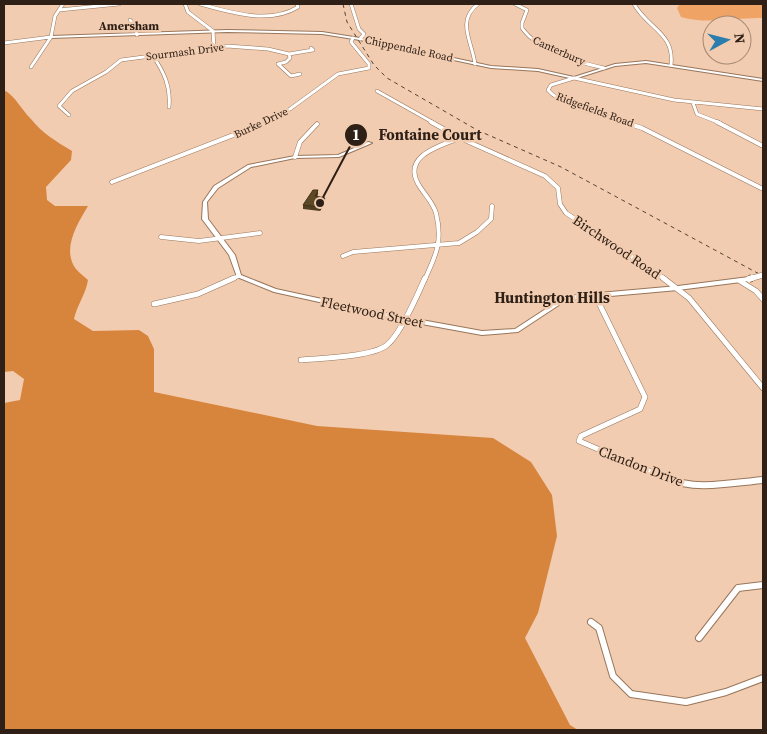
<svg xmlns="http://www.w3.org/2000/svg" width="767" height="734" font-family="'Source Serif 4',serif">
<style>
.green{fill:#efa466}
.forest{fill:#d7853d}
.lines{fill:none;stroke-linecap:round;stroke-linejoin:round}
.minor-far3-casing{stroke:#98765b;stroke-width:4}
.minor-far2-casing{stroke:#98765b;stroke-width:5}
.minor-far1-casing{stroke:#98765b;stroke-width:6}
.minor-casing{stroke:#98765b;stroke-width:8}
.tertiary-casing{stroke:#98765b;stroke-width:2}
.minor-far3{stroke:#fff;stroke-width:3}
.minor-far2{stroke:#fff;stroke-width:4}
.minor-far1{stroke:#fff;stroke-width:5}
.minor{stroke:#fff;stroke-width:6}
.tertiary{fill:#fff;fill-rule:evenodd}
.rail{stroke:#544234;stroke-width:1;stroke-dasharray:4 4;stroke-linecap:butt}
.tertiary-bridge-far1-casing{stroke:#98765b;stroke-width:6;stroke-linecap:butt}
.tertiary-bridge-casing{stroke:#98765b;stroke-width:8;stroke-linecap:butt}
.tertiary-bridge-far1{stroke:#fff;stroke-width:5}
.tertiary-bridge{stroke:#fff;stroke-width:6}
.wall{fill:#513f22}
.shaded-wall{fill:#42331b}
.building{fill:#5e4927;stroke:#42331b}
.labels{text-anchor:middle;dominant-baseline:central;stroke-width:5;stroke-linejoin:round;paint-order:stroke}
.far-street-label{font-size:11px;fill:#2e2016;stroke:#f2ccb0}
.far-neighbourhood-label{font-size:12px;font-weight:bold;fill:#2e2016;stroke:#f2ccb0}
.street-label{font-size:14px;fill:#2e2016;stroke:#f2ccb0}
.neighbourhood-label{font-size:15px;font-weight:bold;fill:#2e2016;stroke:#f2ccb0}
.leader{fill:none;stroke:#2e2016;stroke-width:2}
.callout-dot{fill:#2e2016;stroke:#f2ccb0;stroke-width:2}
.mark-label{font-size:15px;text-anchor:middle;font-weight:bold;fill:#fff}
.callout-label{font-size:15px;text-anchor:middle;font-weight:bold;fill:#2e2016;stroke:#f2ccb0;stroke-width:5;stroke-linejoin:round;paint-order:stroke}
</style>
<rect width="100%" height="100%" fill="#f2ccb0"/>
<path class="green" d="M680 4H763V18C735 17 708 25 681 17L677 8Z"/>
<path class="forest" d="M4 90C16 97 21 109 31 119 42 133 57 142 72 151L71 160 46 187 47 200 55 206H88C78 223 61 249 76 269 79 273 84 276 88 280 86 294 77 305 74 319L93 331 139 330 148 336 154 349V392L317 426 493 438 531 462 552 495 557 536 538 613 525 638 570 725 578 730H4V403L20 400 24 379 13 371 4 372Z"/>
<g class="lines">
<g class="minor-far3-casing">
<path id="minor-far3" d="M185 4 188 12 213 31 214 48
M200 4C230 12 269 25 298 7L297 4
M351 4 359 29 364 34 360 39
M515 4 527 10 522 23V28C539 52 577 62 604 68
M634 4C647 28 675 33 671 65
M59 10 119 4
M130 20 135 25 137 35
M4 43 51 37
M289 54 290 58 286 62 278 64 291 76 300 74
M153 56C164 72 171 87 169 107
M475 64C472 41 456 21 478 4
M31 67 51 37 55 16 63 4
M377 91 434 123
M693 103 697 114 720 123
M69 115 59 106 72 91 106 72 121 60 227 46 268 49 289 54 313 50 311 48
M265 123 290 109 338 74 369 68V64L351 42 353 38
M627 123C606 116 562 107 548 90L551 85 574 78 674 100 763 109"/>
</g>
<g class="minor-far2-casing">
<path id="minor-far2" d="M431 122 460 138 545 176 558 188 560 204 566 213 665 279
M624 122 642 128 761 188
M717 122 763 146
M295 157 300 142 317 124
M112 182 267 122
M161 237 199 241 260 233
M343 256 353 252 459 243 477 232 491 219 492 206
M231 279 239 276
M425 279C436 255 443 241 436 213 433 203 426 196 420 187 400 157 438 146 460 138"/>
</g>
<g class="minor-far1-casing">
<path id="minor-far1" d="M663 278 689 298 763 388
M740 281 756 291 763 299
M595 295 645 397 640 409 581 436 579 441 668 479
M154 304 198 294 234 278
M301 360C322 358 372 357 387 345 401 334 418 294 425 278"/>
</g>
<g class="minor-casing">
<path id="minor" d="M665 478C696 491 730 483 763 480
M591 622 599 628 613 676 631 694 686 702 726 692 763 678
M699 638 738 588 763 585"/>
</g>
<g class="tertiary-casing">
<path id="tertiary" d="M227 30 322 32 360 38 491 66 538 69 574 77 615 64 646 61 763 79V81L646 63 615 66 574 79 538 71 491 68 360 40 322 34 227 32 51 38 49 37 51 36Z
M368 142 372 143 339 157 295 158 251 167 218 188 207 202 208 219 235 255 241 275 276 289 405 317 482 331 515 329 558 301 576 295 678 286 749 277 752 279 749 281 678 290 577 299 562 303 518 332 482 335 405 321 274 292 237 277 229 255 202 219 203 202 214 186 248 165 295 156 338 155Z"/>
</g>
<use href="#minor-far3" class="minor-far3"/>
<use href="#minor-far2" class="minor-far2"/>
<use href="#minor-far1" class="minor-far1"/>
<use href="#minor" class="minor"/>
<use href="#tertiary" class="tertiary"/>
<path class="rail" d="M343 4 347 22 374 65 387 78 477 130 561 167 763 276"/>
<g class="tertiary-bridge-far1-casing">
<path id="tertiary-bridge-far1" d="M749 279 763 275"/>
</g>
<g class="tertiary-bridge-casing">
<path id="tertiary-bridge" d="M749 279 752 278"/>
</g>
<use href="#tertiary-bridge-far1" class="tertiary-bridge-far1"/>
<use href="#tertiary-bridge" class="tertiary-bridge"/>
</g>
<path class="wall" d="M318 194 317 197 325 198V202L320 211 303 209V205Z"/>
<path class="shaded-wall" d="M318 190V194L315 200V196Z
M325 198V202L320 211V207Z"/>
<path class="building" d="M313 190H318L315 196 325 198 320 207 303 205Z"/>
<g class="labels">
<g class="far-street-label">
<text transform="translate(409 49) rotate(12)">Chippendale Road</text>
<text transform="translate(559 51) rotate(24)">Canterbury</text>
<text transform="translate(185 52) rotate(-7)">Sourmash Drive</text>
<text transform="translate(595 110) rotate(20)">Ridgefields Road</text>
<text transform="translate(261 123) rotate(-25)">Burke Drive</text>
</g>
<g class="far-neighbourhood-label">
<text x="129" y="26">Amersham</text>
</g>
<g class="street-label">
<text transform="translate(617 247) rotate(34)">Birchwood Road</text>
<text transform="translate(372 312) rotate(12)">Fleetwood Street</text>
<text transform="translate(641 466) rotate(21)">Clandon Drive</text>
</g>
<g class="neighbourhood-label">
<text x="552" y="297">Huntington Hills</text>
</g>
</g>
<path class="leader" d="M320 203L356 135"/>
<g class="callout-dot">
<circle cx="320" cy="203" r="5"/>
<circle cx="356" cy="135" r="12"/>
</g>
<g class="mark-label">
<text x="356" y="140">1</text>
</g>
<g class="callout-label">
<text x="430" y="140">Fontaine Court</text>
</g>
<rect width="767" height="734" fill="none" stroke="#2e2016" stroke-width="10"/>
<g transform="translate(727 40) rotate(83)"><circle r="24" fill="#f2ccb0" stroke="#a48772"/>
<path d="M0-4L9 19L0 12L-9 19Z" fill="#2a7dad"/>
<text y="-8" font-size="14" font-weight="bold" text-anchor="middle" fill="#2e2016">N</text>
</g>
</svg>
